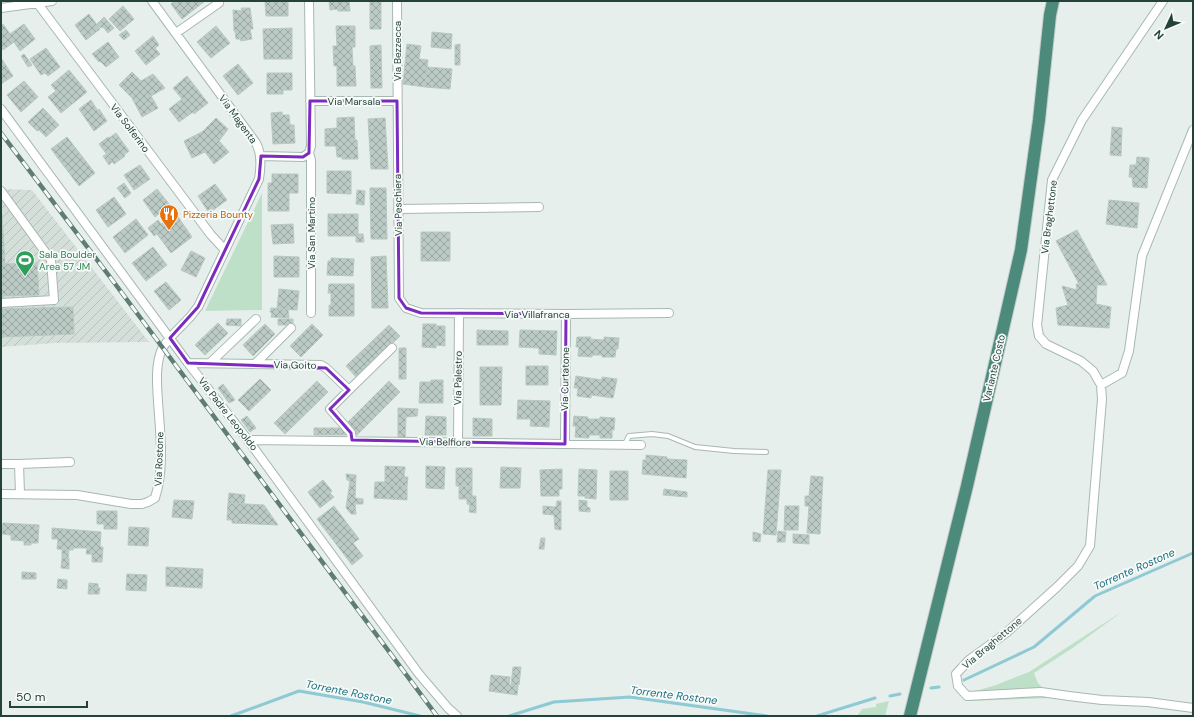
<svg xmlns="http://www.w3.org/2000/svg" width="1194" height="717" font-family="'DM Sans',sans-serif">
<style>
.industrial{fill:url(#industrial-furrows)}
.green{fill:#bfe0c8}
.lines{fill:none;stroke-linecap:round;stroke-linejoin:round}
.stream{stroke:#8ec9d4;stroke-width:3}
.building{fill:url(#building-cross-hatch);stroke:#b8c9c2}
.service-casing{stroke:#a8b8b2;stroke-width:6}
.minor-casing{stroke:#a8b8b2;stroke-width:10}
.trunk-casing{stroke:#c2cac8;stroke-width:14}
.service{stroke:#fff;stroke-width:4}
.minor{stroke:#fff;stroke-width:8}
.trunk{stroke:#4c8a7c;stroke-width:12}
.rail-casing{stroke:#5f7d75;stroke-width:4.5}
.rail{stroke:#f7fbf9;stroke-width:3;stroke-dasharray:9;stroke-linecap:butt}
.marked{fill:none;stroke:#7b2cbf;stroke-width:3;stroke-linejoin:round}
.labels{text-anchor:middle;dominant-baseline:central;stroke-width:3.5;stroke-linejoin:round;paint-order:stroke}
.street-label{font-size:10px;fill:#24423a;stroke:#f7fbf9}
.food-label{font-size:10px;fill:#c56008;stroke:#f7fbf9;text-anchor:start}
.leisure-label{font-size:10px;fill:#27864d;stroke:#f7fbf9;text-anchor:start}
.water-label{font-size:11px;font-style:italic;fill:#1c6f80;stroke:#f7fbf9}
</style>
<defs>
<pattern id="industrial-furrows" width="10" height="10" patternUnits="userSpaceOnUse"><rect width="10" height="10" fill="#d4dfda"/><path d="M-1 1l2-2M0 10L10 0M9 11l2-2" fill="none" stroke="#b6c1bc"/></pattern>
<pattern id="building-cross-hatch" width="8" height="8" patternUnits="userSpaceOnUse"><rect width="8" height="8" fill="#bbcac4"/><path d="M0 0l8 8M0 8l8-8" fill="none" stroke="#98a6a0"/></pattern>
</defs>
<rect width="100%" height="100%" fill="#e6efeb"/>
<path class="industrial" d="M1 189 32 190 149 342 55 343 1 347Z"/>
<path class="green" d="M262 193V310L205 311Z
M1123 611 1074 647 1034 673 1038 683 1052 698 968 701 962 695 996 685 1029 672Z
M889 701 885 716H857L862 709 876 707V704Z"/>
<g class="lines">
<path class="stream" d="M964 680 1034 647 1095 596 1193 553
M931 688 939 687
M890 696 900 694
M231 716 299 691 363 702 420 716
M509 716 554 702 630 697 767 716
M817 716 875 698"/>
</g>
<path class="building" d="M175 1H205L182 19 171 4Z
M265 1H288V16H266Z
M329 1H355H349L350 11H338V9L330 10Z
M370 1H381V29H370Z
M123 6 134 19 120 31 109 19Z
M241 8H250L253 29H250L252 39 241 41 240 39H236L235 31H234L233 10 242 11Z
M89 14 100 29 86 40 75 25Z
M104 17 114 28 108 33 103 27 101 28 97 24Z
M3 24 10 34 24 24 35 39 20 51 14 42 3 50 1 47V25Z
M216 26 230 43 211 58 197 42Z
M336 26H355V47H352L353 66H355L356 86H337V66H334L333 46H337Z
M292 28V59H264L263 29Z
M126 30 130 35 124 40 119 35Z
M432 32 452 34 451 49 431 47Z
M153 36 159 45 155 48 160 54 146 65 135 51Z
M108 42 119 57 106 67 100 61 99 62 92 54Z
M407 44 421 46 419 59 428 60 425 87 403 84Z
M460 44V65H455V45Z
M381 45 382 88H371L370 46Z
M46 48 60 67 48 76 45 73 41 75 30 59Z
M24 54 32 65 28 67 21 56Z
M1 58 13 76 1 84Z
M238 64 253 83 238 95 223 76Z
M427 67 452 69 450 89 425 87Z
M69 70 87 92 61 113 48 97 56 91 51 85Z
M132 72 141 81 153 74 165 88 151 96 158 108 142 117 132 98 119 85Z
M267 73H292V90H283V94H267Z
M187 76 208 103 194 114 193 112 179 122 169 109 182 99 173 88Z
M24 81 38 97 21 112 7 95Z
M91 100 98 111 99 109 107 121 94 131 79 109Z
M43 108 59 125 46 137 39 130 37 131 28 122Z
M282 112V115H289L290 125H294L295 143 273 144 271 113Z
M354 117 355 140H357L358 159H342V157H337L336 146H325V129L337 128V118Z
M216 118 228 129 219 141 229 152 214 164 205 152 192 158 184 141 202 132Z
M385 118 388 169H371L368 119Z
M1112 127 1122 128 1121 156 1110 155Z
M116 133 129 151 124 155 125 156 114 164 99 144 108 137 109 138Z
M67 137 95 173 79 186 51 149Z
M107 154 112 162 109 165 103 156Z
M1137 157 1149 158 1147 188 1133 187 1132 177H1129L1130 165H1136Z
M140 165 150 179 134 190 124 175Z
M327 171H351V194L327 193Z
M272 174H298V193H289V211H268V183H272Z
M124 183 131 193 125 198 117 188Z
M215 184 227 200 209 213 198 196Z
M370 188H386L387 239H371Z
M157 189 170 205 155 217 143 200Z
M357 190 365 191 364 205 356 204Z
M114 197 126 214 108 227 96 210Z
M1109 200 1139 203 1137 228 1106 224Z
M1 214H2L5 264 37 263 39 295 1 296Z
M176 214 192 237 171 253 157 234 154 236 148 228 158 220 161 224Z
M328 214H358V236H328Z
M136 219 148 235 125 253 113 237Z
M293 224 294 243 273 244 271 225Z
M1077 230 1107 285H1097L1096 304 1111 307 1109 328 1058 325 1056 308 1068 305 1062 286 1077 290 1076 284H1079L1056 241Z
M421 232H450V261H421Z
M358 234H363L364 242H356V236H358Z
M153 247 167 265 146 281 132 263Z
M191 251 205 258 196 277 181 270Z
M274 256 299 257V277H274Z
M386 256 388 308H372L371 257Z
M331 258 354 259 353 276 327 275 328 261H331Z
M166 282 181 300 169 310 154 291Z
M329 284H354V316H329V305L331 306V293H328Z
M279 289 299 291 297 310 277 309Z
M73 307 74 334 1 337V309Z
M271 308 288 309 289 318 271 317 272 313 270 312Z
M227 319H241V326L226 325Z
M278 319H293V325H278Z
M218 323 228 333 205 355 195 345Z
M265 324 275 334 253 356 243 345Z
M312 324 323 335 301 357 290 346Z
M423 324H436V326H445V346L436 345V348L422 347Z
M389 325 400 336 357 378 346 366Z
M477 330 508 331V345H477Z
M520 330 557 331 556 355 539 354V348L519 347Z
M577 337H591L590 339 604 340V337L619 338 618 349H616L615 357H602V355H592V357L578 356 579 347H576Z
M399 348H406V379H399Z
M526 366H548V385H526Z
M480 367H502L501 405H480Z
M576 376 602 380V377L617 379 613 398 591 395V398L577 396 578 388H574Z
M260 379 271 390 249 411 238 400Z
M431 380H443V403H419L420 382H431Z
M317 381 328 392 285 434 274 423Z
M389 381 400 392 357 435 346 424Z
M223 384 235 400 229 403 218 388Z
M518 400 550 401 549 427 530 426 531 419H517Z
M398 408 418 409 417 416 406 417 405 439 398 438Z
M247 416 256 428 250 432 241 420Z
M426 416 446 417V435H425Z
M574 416 588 417V419H600V417L615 418 614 430H612V438H600V435H589V438L575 437 576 426H573Z
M473 418 492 419V436H473Z
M314 428H346V435H314Z
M646 455 667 457V459L687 460 686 478 642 474 643 460H646Z
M385 466 405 467 404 477H408L407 486 385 485Z
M426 466 445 467 444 489 426 488Z
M501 467 521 468 520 488H500Z
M456 468H472V486H456Z
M562 469V489H559V496H541L540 470Z
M579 469 597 470 596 499 585 498V496H578Z
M768 470H781L776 535 763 534Z
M610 471H628V500H610Z
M346 474 356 475 355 498 363 499V504H355L356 514H351L346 508 350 481 347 480Z
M811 476 823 477 820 534 807 533 809 506H805V496H809Z
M323 480 332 491 330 493 334 497 320 508 308 492Z
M375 482H385V485L407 486V500L374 498Z
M459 486H472V499H459Z
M664 489 687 492V497L663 495Z
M229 493 245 495 244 504 228 503Z
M472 496H476V513L469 512 470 505 467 504V499H472Z
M174 500 194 501 192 519 172 517Z
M579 500 587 501V507L590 508V512L579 511Z
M557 501H561V530L555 529 554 515 543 514V506L556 507Z
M228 503 264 505 278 525 232 523V520H227Z
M334 506 359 539 353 543 363 556 352 565 317 519Z
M785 506H799L798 530H784Z
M97 511H117V529H104V524H97Z
M3 523 39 525 38 543H31V545H24V541L11 540V535L2 534Z
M129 527 149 528 148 546 128 545Z
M52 528 101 532 100 547H103L102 562H92V554H86L87 548H73V550L57 549 58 539H52Z
M778 531 786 532 785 542H777Z
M753 532 761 534 760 542 753 541Z
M793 534 809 535V544L793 543Z
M541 538H545L544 549H539Z
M62 550H69L68 558H62Z
M62 558H69V569L61 568Z
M166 567 203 569 202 588 166 586Z
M22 572 36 573V579H22Z
M127 574 147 575 146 591 126 590Z
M58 579 67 580V589L57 588Z
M89 583 98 584V588H92V594H88Z
M92 588H100L99 594H92Z
M513 667H521L519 685H511Z
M491 675 510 677 509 685 518 686 517 695 489 691Z"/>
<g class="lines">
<g class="service-casing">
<path id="service" d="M625 444 629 436 652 434 668 436 695 447 734 451 766 452"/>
</g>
<g class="minor-casing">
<path id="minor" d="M309 1 311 146 309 153 311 160V313
M397 1 399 298 406 308 421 313 566 314 669 313
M1163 1 1082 120 1052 180 1037 325 1039 336 1046 344 1081 361 1093 371 1101 385 1102 399 1090 546 1078 566 1057 587 1006 633 969 660 956 674 958 686 967 696 1041 692 1069 696 1102 700 1148 702 1193 708
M38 4 211 235 225 250
M1 8 52 1
M176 33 219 3
M310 101H397
M1 109 188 363 248 440 419 674 448 708 457 716
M261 156 303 157 309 153
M1 191 51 260 54 300 1 303
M398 209 539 207
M188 363 321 365 326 368 349 390 330 409 351 433 352 440
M210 363 256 319
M255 364 291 328
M1101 385 1122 373 1129 351 1142 256 1193 130
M349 390 392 348
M248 440 641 445
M458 443 459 313
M565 444 566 314
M1 464H19L20 494
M19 464 70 462
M1 494 77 495 131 504H142L148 502 155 498C165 467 160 433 158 401 157 384 155 365 162 349 168 338 179 329 188 319 192 316 194 311 198 307L259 179C261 167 262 154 256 143L152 1"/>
</g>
<g class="trunk-casing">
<path id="trunk" d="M910 716 967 486 1021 250 1039 120 1050 15 1053 1"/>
</g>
<use href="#service" class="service"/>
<use href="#minor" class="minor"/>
<use href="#trunk" class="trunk"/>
<g class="rail-casing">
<path id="rail" d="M1 133 113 281 437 716"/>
</g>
<use href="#rail" class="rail"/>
</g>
<path class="marked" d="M310 101H397L399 298 406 308 421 313 566 314 565 444 352 440 351 433 330 409 349 390 326 368 188 363 170 338 198 307 259 179 261 156 303 157 309 153Z"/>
<defs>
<g id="restaurant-pin" transform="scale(1)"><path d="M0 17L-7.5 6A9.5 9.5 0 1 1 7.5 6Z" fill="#e8710a" stroke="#f7fbf9"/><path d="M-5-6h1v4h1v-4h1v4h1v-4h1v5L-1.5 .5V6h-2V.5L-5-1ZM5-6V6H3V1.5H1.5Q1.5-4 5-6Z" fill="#fff"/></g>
<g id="stadium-pin" transform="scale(1)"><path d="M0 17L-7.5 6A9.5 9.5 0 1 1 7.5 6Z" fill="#2e9e5b" stroke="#f7fbf9"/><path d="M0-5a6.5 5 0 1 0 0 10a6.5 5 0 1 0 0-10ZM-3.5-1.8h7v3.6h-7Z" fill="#fff"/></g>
</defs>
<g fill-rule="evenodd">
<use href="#restaurant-pin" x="169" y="214"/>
<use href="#stadium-pin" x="25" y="260"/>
</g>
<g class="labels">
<g class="street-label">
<text transform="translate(397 51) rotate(-90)">Via Bezzecca</text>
<text x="354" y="101">Via Marsala</text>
<text transform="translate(238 119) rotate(54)">Via Magenta</text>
<text transform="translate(130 128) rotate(53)">Via Solferino</text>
<text transform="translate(398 205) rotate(-91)">Via Peschiera</text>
<text transform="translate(1049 217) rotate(-83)">Via Braghettone</text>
<text transform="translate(311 233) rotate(-90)">Via San Martino</text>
<text x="537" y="314">Via Villafranca</text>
<text transform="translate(295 365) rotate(1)">Via Goito</text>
<text transform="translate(994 368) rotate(-77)">Variante Costo</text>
<text transform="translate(458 378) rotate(-89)">Via Palestro</text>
<text transform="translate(565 379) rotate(-89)">Via Curtatone</text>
<text transform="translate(228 414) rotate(52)">Via Padre Leopoldo</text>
<text transform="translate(445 442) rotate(1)">Via Belfiore</text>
<text transform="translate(159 459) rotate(-88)">Via Rostone</text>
<text transform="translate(992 643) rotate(-40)">Via Braghettone</text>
</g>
<g class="food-label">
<text x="183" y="214">Pizzeria Bounty</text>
</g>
<g class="leisure-label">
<text x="39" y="254">Sala Boulder<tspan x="39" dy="12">Area 57 JM</tspan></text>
</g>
<g class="water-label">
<text transform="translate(1134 569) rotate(-24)">Torrente Rostone</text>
<text transform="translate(349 692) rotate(11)">Torrente Rostone</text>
<text transform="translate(674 695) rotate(7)">Torrente Rostone</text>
</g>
</g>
<rect width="1194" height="717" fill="none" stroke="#24423a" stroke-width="4"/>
<g transform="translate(1166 28) rotate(226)" stroke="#f7fbf9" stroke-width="3" paint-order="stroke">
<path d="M0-3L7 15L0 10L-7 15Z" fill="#24423a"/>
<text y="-6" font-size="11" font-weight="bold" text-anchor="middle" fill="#24423a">N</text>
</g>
<path d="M10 701v6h77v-6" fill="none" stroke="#24423a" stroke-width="2"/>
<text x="16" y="701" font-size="12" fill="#24423a" stroke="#f7fbf9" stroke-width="3" paint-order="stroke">50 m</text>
</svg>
